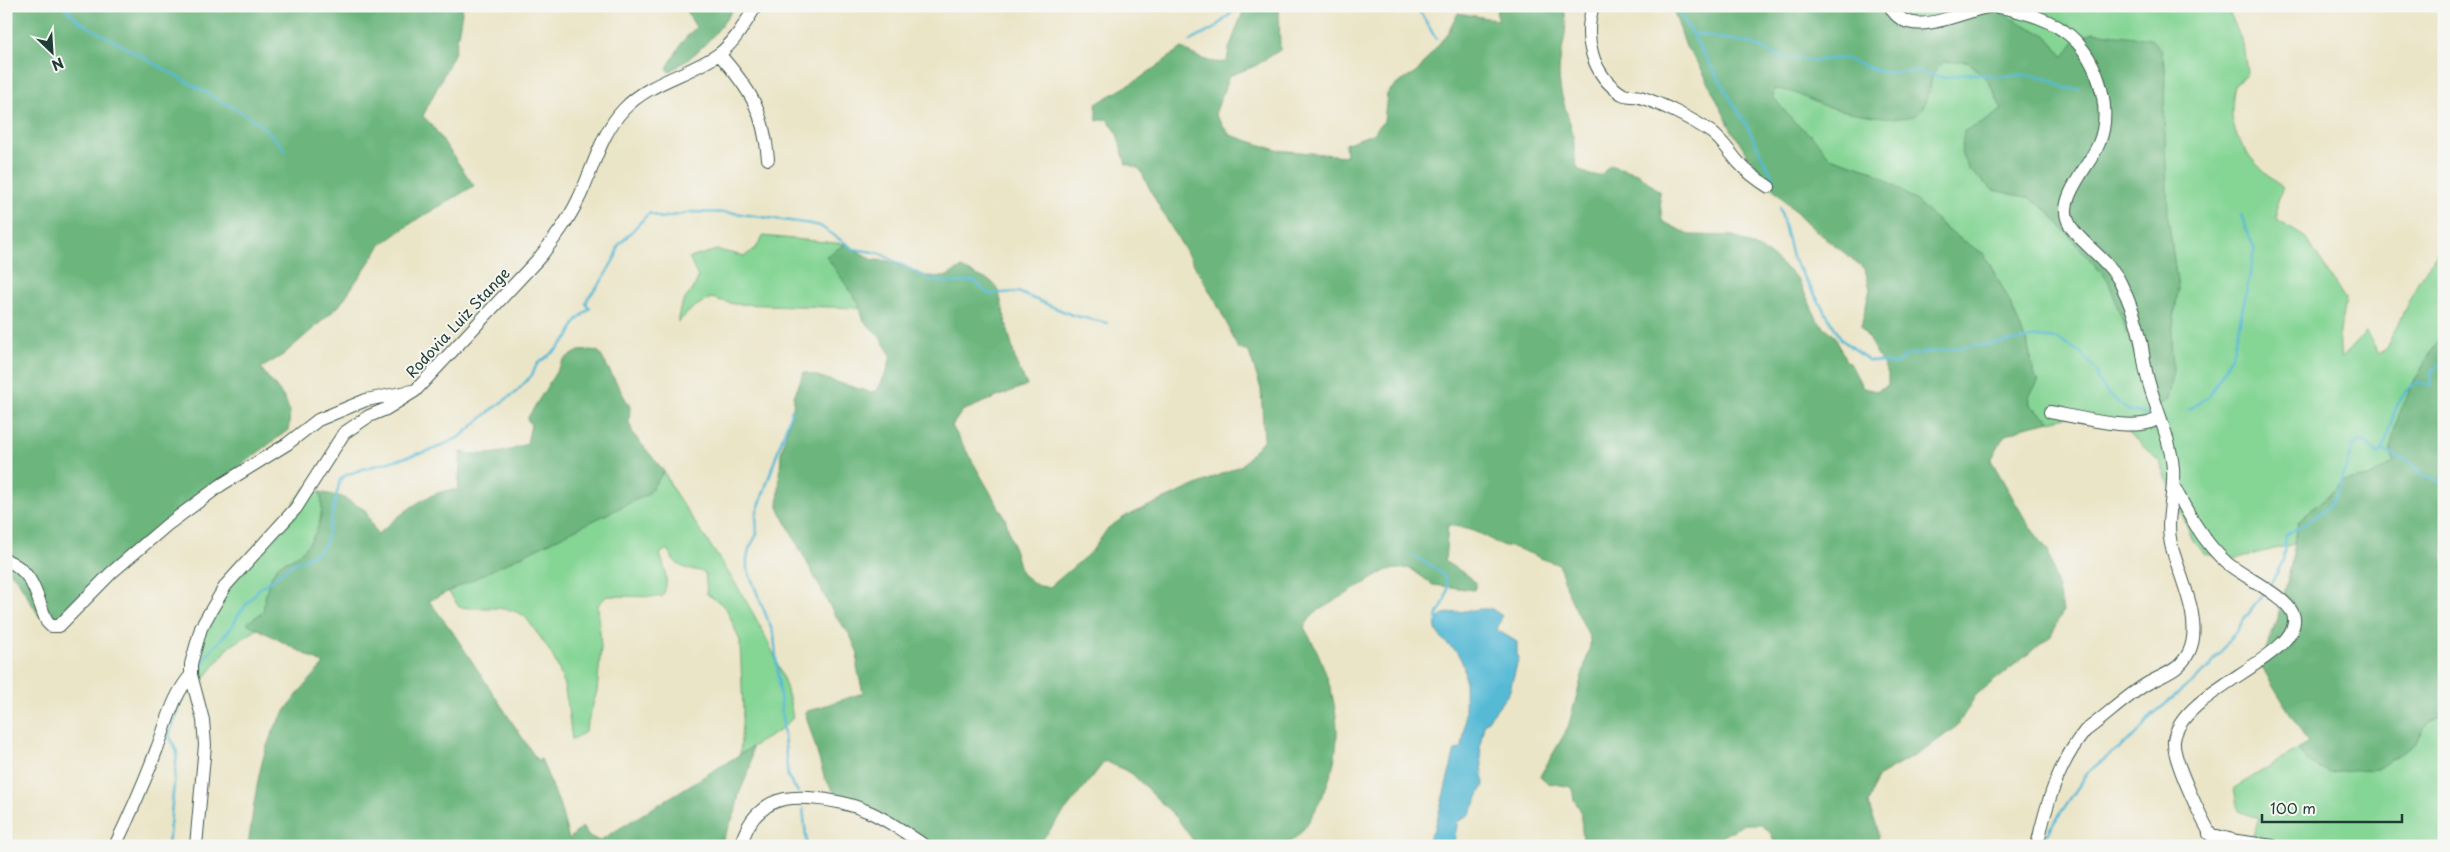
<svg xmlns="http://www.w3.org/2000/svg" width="2450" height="852" font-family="'Playpen Sans',sans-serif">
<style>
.green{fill:#85d595;stroke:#528964}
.forest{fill:#6cb67e;stroke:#467a59}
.water{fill:#57bad5;stroke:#3b7c84}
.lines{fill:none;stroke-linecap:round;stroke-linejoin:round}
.stream{stroke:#57bad5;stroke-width:2.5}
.minor-casing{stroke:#3e564a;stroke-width:14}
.minor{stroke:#fff;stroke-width:12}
.labels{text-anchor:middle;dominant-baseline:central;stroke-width:4;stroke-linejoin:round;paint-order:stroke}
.street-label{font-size:15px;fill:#1f3d34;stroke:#f6f6f2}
</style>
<rect width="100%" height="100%" fill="#f6f6f2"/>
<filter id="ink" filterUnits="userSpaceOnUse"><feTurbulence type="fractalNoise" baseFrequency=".02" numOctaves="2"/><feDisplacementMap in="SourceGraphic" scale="10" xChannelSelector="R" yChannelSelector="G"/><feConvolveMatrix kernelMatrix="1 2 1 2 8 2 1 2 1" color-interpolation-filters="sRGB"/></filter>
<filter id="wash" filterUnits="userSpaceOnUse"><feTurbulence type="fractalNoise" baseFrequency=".0096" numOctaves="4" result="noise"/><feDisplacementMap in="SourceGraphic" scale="20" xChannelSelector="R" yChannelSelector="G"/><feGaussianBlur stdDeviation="1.12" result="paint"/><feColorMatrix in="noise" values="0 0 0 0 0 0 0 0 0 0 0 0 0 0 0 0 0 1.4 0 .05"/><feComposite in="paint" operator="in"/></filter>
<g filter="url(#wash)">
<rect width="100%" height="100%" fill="#ebe5c8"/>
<path class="green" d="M1881 6H2227L2243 44 2247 73 2235 84C2233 97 2230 114 2234 127 2240 151 2264 173 2283 188L2277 200V220L2306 238 2345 299 2339 338 2341 358 2366 332 2379 353 2385 350 2419 280 2444 243V330L2412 385 2396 426 2390 453 2395 462 2369 477 2344 481 2298 522 2295 544 2234 559 2205 554 2194 542 2159 461 2123 428 2075 415 2051 421 2030 405 2029 396 2039 381 2035 378 2028 346 2007 296 1984 254 1947 230 1916 201 1873 171 1830 157 1814 138 1792 120 1773 97 1774 89 1790 90 1825 106 1865 114 1930 93 1932 76 1943 61H1968L1989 82 2002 110 1981 124 1964 132 1993 190 2030 198 2048 211 2108 280 2118 304 2173 371 2171 341 2178 290 2168 217 2164 115 2165 68 2064 57 2046 35 1902 22 1885 13Z
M763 236 846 244 827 256 858 302 860 308 734 304 711 298 694 307 678 322C679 296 693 297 698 277L689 258 717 250 745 256 756 248Z
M664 471 672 488C715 555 782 639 793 718L779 731 740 754 743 710 740 641 727 610 719 602 707 594 705 572C684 568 677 569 667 549L660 554C665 569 670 583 662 597L607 596 598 605 601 648 597 691 585 732 572 740C566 695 567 671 537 633 533 628 528 619 523 615 503 604 480 610 459 607L448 591 648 494Z
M306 487 320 492C326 515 316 540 298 555 292 560 282 561 277 567 268 579 265 597 263 612L247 623 258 629 229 647 199 685 191 653 204 622Z
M2444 715V846H2267L2250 844 2259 818 2238 811 2234 788 2298 749 2307 761 2415 744 2427 724Z"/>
<path class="forest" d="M6 6H463L455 52 423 116 432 125 474 186 416 220 381 245 339 306 283 355 261 368C277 392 295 400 288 430L165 522 57 624 39 616 19 582 6 568Z
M683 6H735C717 34 698 55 669 72L667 68 683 41 696 27Z
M1245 6H1279L1280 50 1255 66 1229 76 1215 114 1230 135 1277 150 1346 156 1345 144 1372 134 1384 121 1387 94 1394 86 1417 72 1449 31 1458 13 1499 20 1496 12 1500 6H1563C1571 29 1559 51 1559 74 1559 94 1567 111 1572 130 1576 145 1571 155 1579 170L1593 176 1601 175 1610 165 1637 173 1659 191 1662 221 1690 235 1734 236 1769 254 1798 279 1818 321 1835 336 1846 361 1850 363 1863 388 1876 391 1888 385V373L1861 326 1870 289 1865 269 1809 225 1763 178 1731 129 1701 68 1686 47 1672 6H1881L1885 13 1902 22 1991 9 2046 35 2064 57 2074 42 2093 32 2151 39 2161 49 2165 68 2164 115 2168 217 2178 290 2171 341 2173 371 2167 400 2159 404 2140 369 2108 280 2048 211 2030 198 1993 190 1969 170 1961 153 1964 131 1981 124 2002 110 1989 82 1968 61 1943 62C1940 66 1934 72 1932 77 1928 89 1928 102 1919 113 1907 125 1841 111 1825 106 1807 100 1793 89 1774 89L1773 97 1792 120 1814 138 1830 157 1873 171 1916 201 1947 230 1984 254 2007 296 2028 346 2035 378 2039 381 2029 396 2030 405 2051 421 2025 427 2004 436 1991 460 2029 526 2048 550 2063 611 2051 636 1976 695 1957 726 1926 749 1877 777 1868 804 1877 826 1879 846H1776L1771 834 1761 824H1745L1704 846H1681L1675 840 1663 846H1616L1609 842 1583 840 1580 809 1574 800 1572 787 1548 783 1540 776 1568 728 1590 646V638L1567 591 1559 564C1543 561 1530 552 1515 548 1509 546 1500 546 1496 543 1482 532 1465 528 1448 525L1445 561C1455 570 1468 572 1476 584L1474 590 1433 585 1410 568 1387 570 1314 613 1304 627C1309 637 1316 647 1320 658 1341 711 1345 753 1318 805 1310 820 1301 837 1285 845 1277 849 1210 846 1197 846L1177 818 1131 773 1105 761 1037 846H920L869 819 835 793 825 779 805 712 863 693 857 667 858 653 850 635 834 614 778 507 781 453 793 408 794 396 804 372 869 392 877 391 887 371 891 355 879 336 864 321 858 302 826 256 846 244 873 260 889 261 926 276 945 277 961 268 992 282 998 289 1016 363 1027 385 962 411 952 426 1005 518 1021 573 1038 586 1050 587 1092 551 1108 528 1126 516 1242 465 1264 439 1261 389 1249 352 1238 349C1213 285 1168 231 1140 169L1126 164 1116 131 1107 119 1097 121 1096 104 1139 79 1182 48C1194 56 1212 65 1227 62L1229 49Z
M2444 330V715L2427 724 2415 744 2377 769 2330 773 2307 761 2298 749 2308 743 2260 664C2280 616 2291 574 2298 522L2344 481 2369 477 2394 462C2380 430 2428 359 2444 330Z
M591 350 599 352 630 407 629 423 634 435 664 471 648 494 429 601 452 631 537 760 541 759 559 803 569 839 582 827 589 836 599 841 752 747 750 768 739 794 735 813 720 846H248C254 808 258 755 278 722 291 701 307 682 324 664L247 623 263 612C265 597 268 579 277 567 282 561 292 560 298 555 316 540 326 515 320 492L342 497 365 510 377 535C398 517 429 488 458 490L461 452C482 457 509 453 527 443L531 425 527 419 564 359 579 351Z"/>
<path class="water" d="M1481 609H1492L1502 616 1497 630 1517 642V655L1519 657 1509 693 1484 725 1480 745 1484 785 1470 814 1458 821 1453 846H1424L1435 828 1455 750 1461 749C1466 739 1466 680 1464 668 1463 664 1460 657 1458 654 1451 645 1422 629 1443 614Z"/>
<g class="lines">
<path class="stream" d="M63 6 80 22 248 116 267 130 286 151
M1413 6 1421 13 1436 39
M1675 6 1747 126 1773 178
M1690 33 1749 43 1778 56 1791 58 1812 61 1842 58 1882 72H1918L1946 78 1966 73 1997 76 2028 75 2052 80 2064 88 2079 89
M1190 41 1215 28 1239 6
M1780 208 1792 257 1842 340 1868 360 1896 364 1907 355 2040 337 2057 339 2081 353 2097 371 2098 380 2108 394 2128 410 2149 415
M792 410 756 515 757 534 749 549 747 559V568L774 635 788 777 798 792
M2189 410 2209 396 2226 367 2234 349 2255 250 2241 215
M2382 451 2409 461 2423 475 2444 483
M1411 555C1429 565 1456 573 1445 599 1443 606 1439 611 1436 617L1438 623
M2271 584 2283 561 2286 535 2327 509 2340 487 2352 447 2357 442H2366L2379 455C2393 433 2390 397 2417 383L2430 386 2432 370 2439 366 2444 360
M200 672 207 655 233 626 238 615 259 589 293 564 317 553 325 545 340 480 346 475 363 469 432 450 460 437 490 411 516 392 532 375 537 364 556 350 569 336 576 321 590 308 586 304 588 298 601 282 616 256 618 246 649 213 661 218 693 212 734 213 811 224 820 226 854 249 879 253 931 280 949 283 974 281 988 294 1018 292 1072 315 1107 323
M803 808 807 846
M2044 841 2049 830 2089 771 2136 735 2151 716 2209 668 2263 594
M168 846 177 752 169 735 185 693"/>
</g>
</g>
<g filter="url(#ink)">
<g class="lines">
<g class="minor-casing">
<path id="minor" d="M1593 6C1583 38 1592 75 1622 94 1626 97 1634 95 1640 97 1662 104 1692 119 1711 132 1723 141 1730 153 1739 163 1748 173 1758 180 1769 187
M1890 6C1909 44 1963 9 1993 6
M1994 6C2018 10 2045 17 2064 31 2096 53 2114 107 2099 143 2091 164 2060 195 2067 218 2072 238 2109 259 2120 282 2129 300 2137 322 2141 341 2143 352 2144 364 2147 376 2154 405 2171 439 2173 469 2175 495 2165 519 2171 544 2178 574 2204 621 2189 652 2179 672 2163 674 2145 685 2124 698 2105 717 2085 731 2058 764 2046 805 2037 846
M719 54C750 89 764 111 768 159
M2050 412C2073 416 2143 435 2159 417
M2173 485C2187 512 2204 543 2227 563 2242 576 2286 596 2293 614 2308 655 2179 690 2174 741 2172 760 2206 829 2218 846
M6 560C35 572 36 597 47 622L51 626H59L111 573 167 525 221 485 287 444 318 420 366 400 412 391
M2209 834 2237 841 2273 846
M115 846C130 815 144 783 156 751 167 724 172 697 191 675
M196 846 205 745 203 720 191 675V664L201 628 210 612 226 585 296 508 344 433 369 416 386 409 415 391 540 257C554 239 568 221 578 200 593 170 600 134 624 109 649 82 689 75 719 54 735 42 745 23 756 6
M740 846C745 832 750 819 762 810 775 798 792 797 809 798 859 801 885 818 925 846"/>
</g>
<use href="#minor" class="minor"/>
</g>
</g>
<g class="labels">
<g class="street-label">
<text transform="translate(457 322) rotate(-47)">Rodovia Luiz Stange</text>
</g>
</g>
<rect width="2450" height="852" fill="none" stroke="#f6f6f2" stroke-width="25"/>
<g transform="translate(52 52) rotate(155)" stroke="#f6f6f2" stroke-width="4" paint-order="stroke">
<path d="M0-4L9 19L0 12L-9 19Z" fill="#1f3d34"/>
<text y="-8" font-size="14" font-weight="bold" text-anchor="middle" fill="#1f3d34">N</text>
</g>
<path d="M2262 814v8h140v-8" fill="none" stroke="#1f3d34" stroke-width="2.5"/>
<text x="2270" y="814" font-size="15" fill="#1f3d34" stroke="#f6f6f2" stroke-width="4" paint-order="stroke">100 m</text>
</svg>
